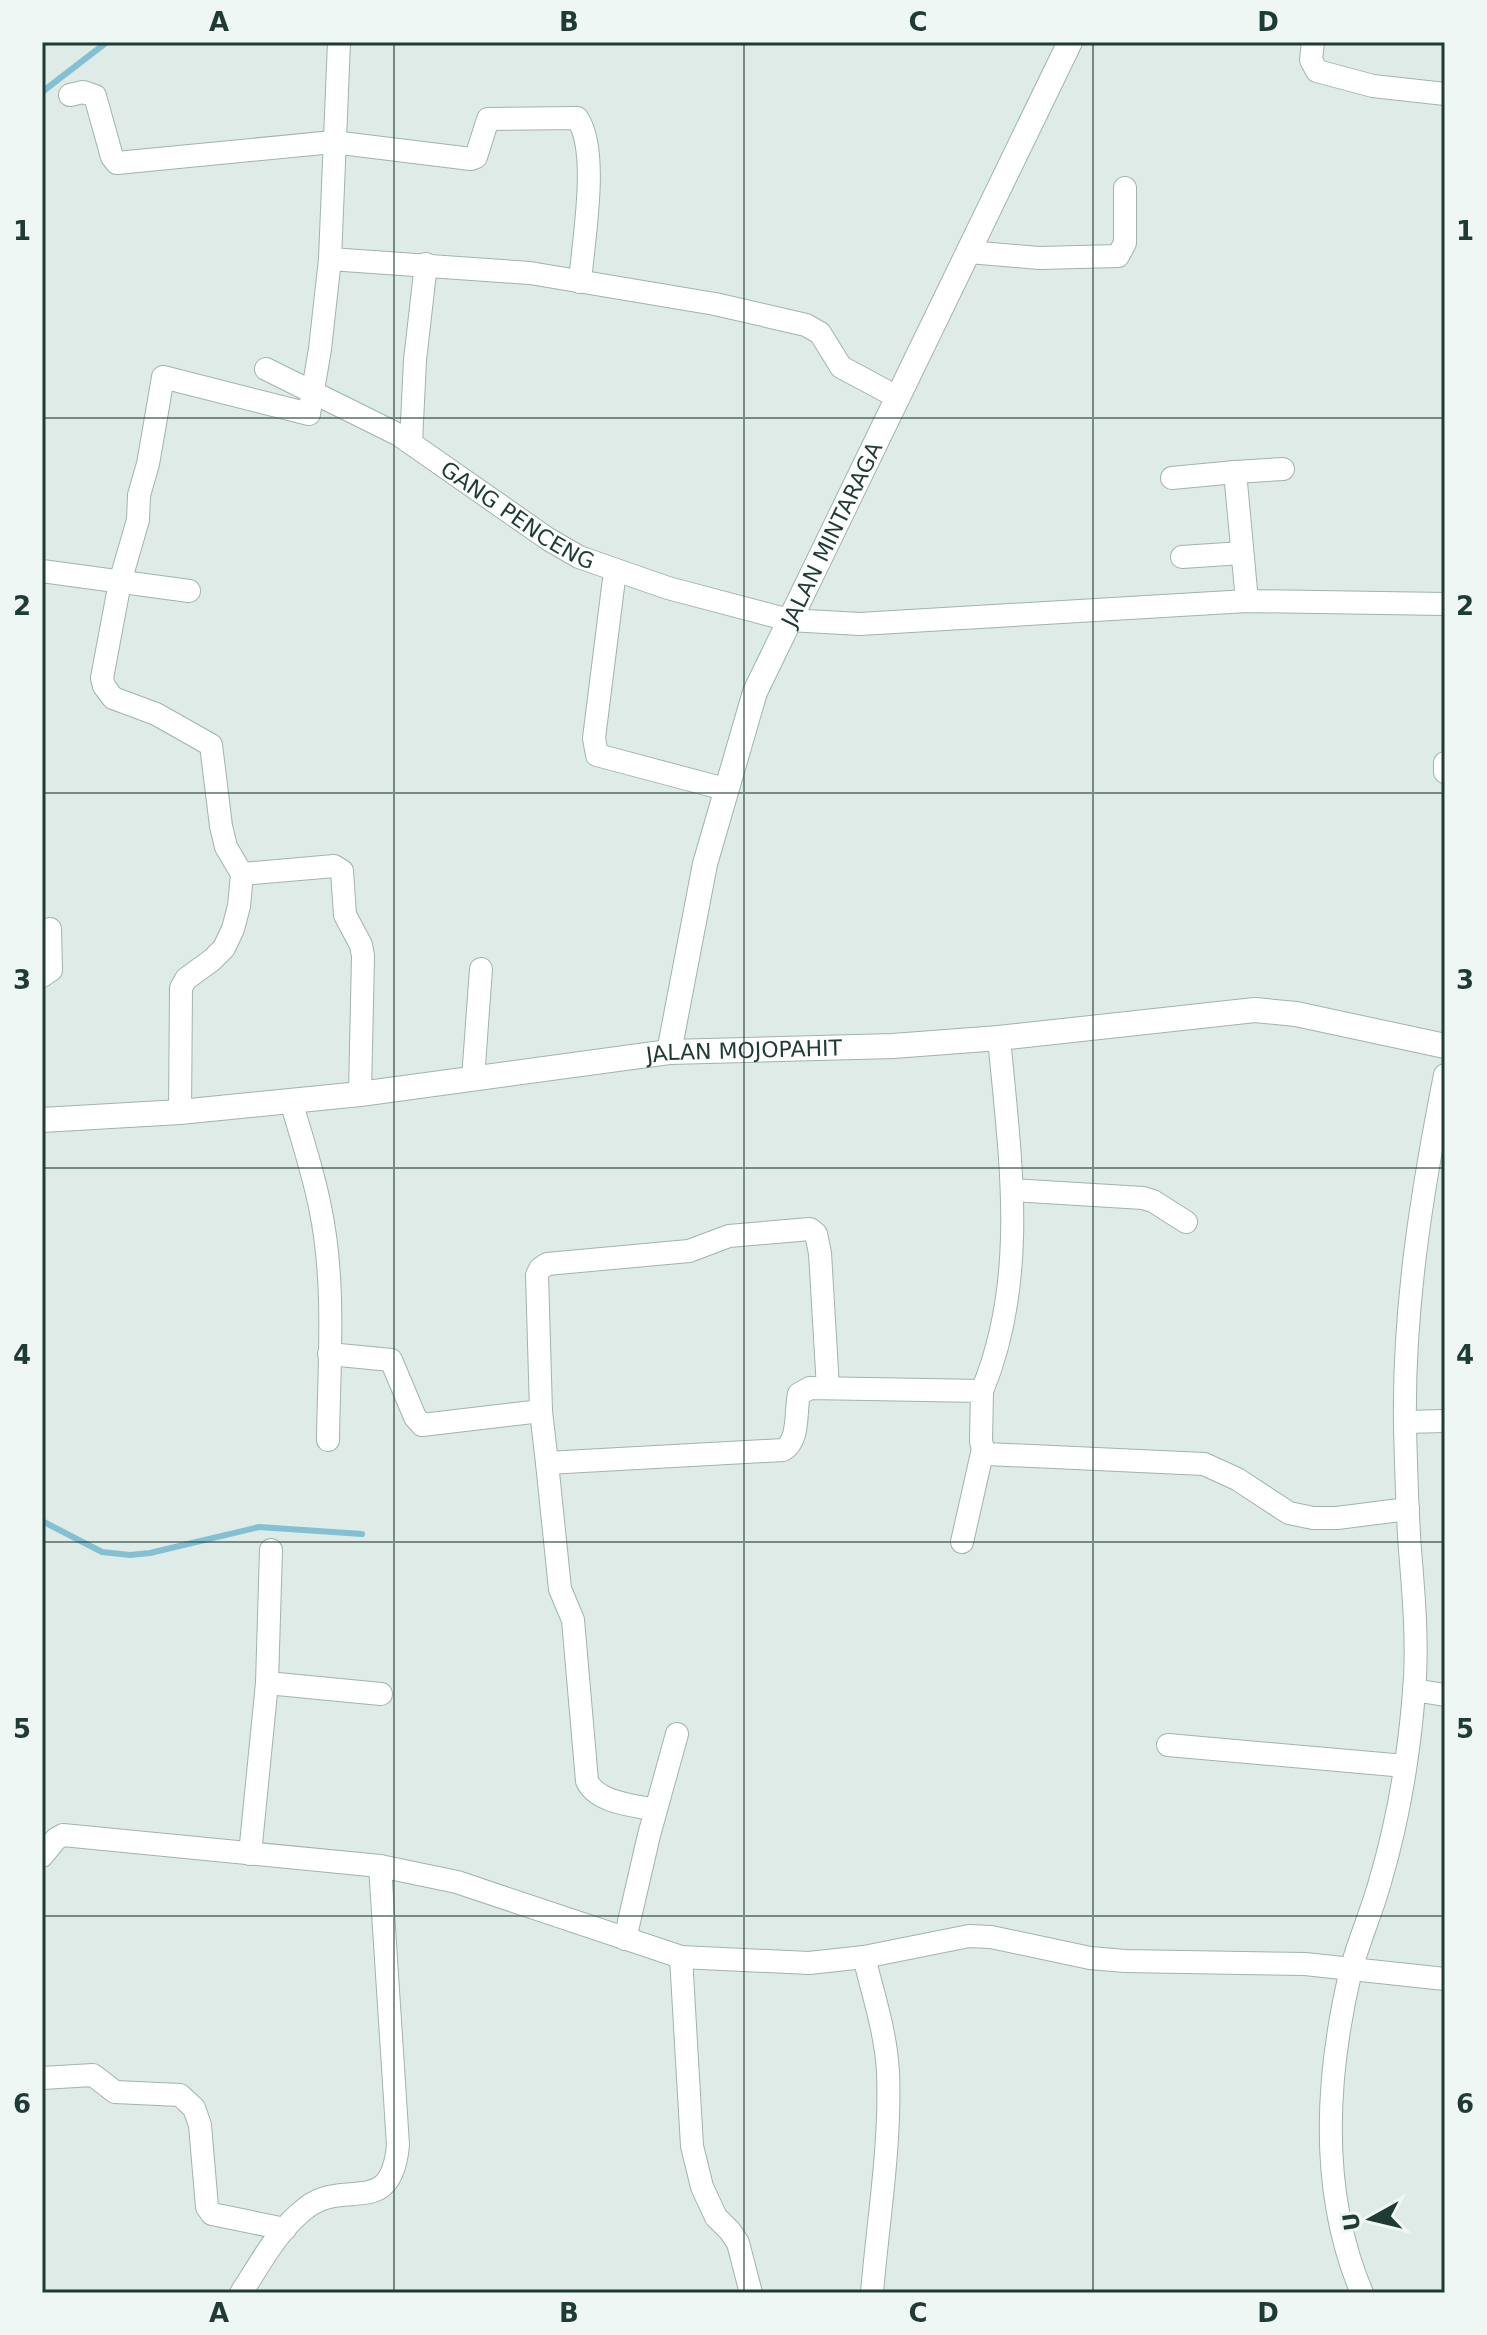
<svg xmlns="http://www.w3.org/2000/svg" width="1487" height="2335" font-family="'DejaVu Sans',sans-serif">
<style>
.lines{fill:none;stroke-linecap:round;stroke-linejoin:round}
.stream{stroke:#83c0d3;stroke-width:6}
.minor-casing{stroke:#a1b3ae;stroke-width:24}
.tertiary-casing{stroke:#a1b3ae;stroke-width:26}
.minor{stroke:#fff;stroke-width:22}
.tertiary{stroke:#fff;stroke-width:24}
.grid{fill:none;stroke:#1f3b36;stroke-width:2;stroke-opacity:0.55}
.labels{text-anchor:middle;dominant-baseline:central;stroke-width:6;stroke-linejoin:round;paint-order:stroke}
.street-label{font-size:22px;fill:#1f3b36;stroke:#eff7f4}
.neatline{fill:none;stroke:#1f3b36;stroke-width:3}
.grid-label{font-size:26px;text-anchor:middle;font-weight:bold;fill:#1f3b36}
</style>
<rect width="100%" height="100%" fill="#deebe6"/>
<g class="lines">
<path class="stream" d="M42 92 107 42
M42 1521 102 1552 130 1555 150 1553 259 1527 362 1534"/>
<g class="minor-casing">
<g id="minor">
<path d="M1313 42 1311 60 1317 71 1373 86 1445 94"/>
<path d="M70 95 83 92 95 96 112 157 117 163 333 142 471 159 476 157 488 119 577 118C600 150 583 242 580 282"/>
<path d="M969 252 1039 258 1118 256 1125 243V188"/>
<path d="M330 259 339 42"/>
<path id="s1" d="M266 369 399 435 548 539 579 557 668 588 789 620 860 624 1247 601 1445 604"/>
<path d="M411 443 415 360 426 264"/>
<path d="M1172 478 1235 472"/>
<path d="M1182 557 1242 553"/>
<path d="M42 571 189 591"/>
<path d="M615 571 594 738 597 755 725 789"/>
<path d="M1247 601 1235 472 1283 469"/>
<path d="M1445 763V772"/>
<path d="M242 874 334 866 342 871 345 915 361 945 363 956 360 1094"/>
<path d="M42 976 51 970 50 929"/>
<path d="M473 1079 481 969"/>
<path d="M291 1101C301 1136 313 1171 320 1207 336 1282 329 1364 328 1440"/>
<path d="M180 1112 181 988 186 979 212 960 224 948 233 929 239 906 242 874 226 847 221 826 211 745 156 714 113 698 104 686 102 678 120 582 138 520 139 495 148 464 163 377 309 414 320 349 330 259 530 273 715 304 806 325 820 333 841 367 897 397"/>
<path d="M1012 1190 1143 1198 1153 1201 1186 1222"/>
<path d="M329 1354 391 1360 415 1417 422 1425 541 1411 537 1275 540 1269 547 1264 689 1251 729 1236 810 1229 816 1234 820 1253 828 1388"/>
<path d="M982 1391C1029 1278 1010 1157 999 1038"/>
<path d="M541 1411 547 1463 783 1450C800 1441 795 1411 799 1394L810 1388 982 1391 981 1441 983 1449 987 1454 1204 1464 1237 1479 1289 1513 1313 1518H1337L1408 1509"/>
<path d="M1405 1422 1445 1421"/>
<path d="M547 1463 560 1589 573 1620 587 1781C597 1803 634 1805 655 1810"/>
<path d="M962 1542 983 1449"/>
<path d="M267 1683 381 1694"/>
<path d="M1414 1690 1445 1695"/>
<path d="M1168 1745 1405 1766"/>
<path d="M250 1854 267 1683 271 1550"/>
<path d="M42 1856 56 1839 63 1835 380 1866 457 1882 681 1957 809 1963 864 1957 969 1936 991 1937 1090 1958 1125 1961 1305 1964 1445 1979"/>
<path d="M625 1939 649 1835 677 1734"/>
<path d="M681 1957 692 2146 702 2187 716 2217 730 2231 738 2243 751 2293"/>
<path d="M864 1957C873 1994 886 2033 888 2072 891 2145 878 2220 872 2293"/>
<path d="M42 2078 93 2075 115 2092 180 2095 194 2108 200 2125 207 2207 212 2214 285 2229"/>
<path d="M241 2293C260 2264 278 2229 306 2208 345 2177 391 2220 398 2145L380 1866"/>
<path d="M1362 2293C1319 2192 1326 2075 1351 1970 1359 1940 1372 1911 1380 1882 1398 1821 1409 1756 1414 1692 1418 1645 1414 1597 1410 1550 1407 1509 1406 1467 1405 1426 1403 1308 1422 1191 1445 1075"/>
</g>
</g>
<g class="tertiary-casing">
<g id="tertiary">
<path id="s2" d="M669 1052 705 864 755 692 1070 42"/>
<path id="s3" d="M42 1120 180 1112 360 1094 669 1052 893 1046 999 1038 1255 1010 1296 1014 1445 1046"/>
</g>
</g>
<use href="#minor" class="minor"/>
<use href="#tertiary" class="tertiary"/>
</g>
<path class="grid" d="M394 42V2293M744 42V2293M1093 42V2293M42 418H1445M42 793H1445M42 1168H1445M42 1542H1445M42 1916H1445"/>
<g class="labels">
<g class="street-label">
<text stroke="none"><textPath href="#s1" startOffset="292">GANG PENCENG</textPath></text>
<text stroke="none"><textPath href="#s2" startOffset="546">JALAN MINTARAGA</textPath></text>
<text stroke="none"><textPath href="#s3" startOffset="706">JALAN MOJOPAHIT</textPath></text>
</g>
</g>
<rect width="1487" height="2335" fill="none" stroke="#eff7f4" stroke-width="88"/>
<g transform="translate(1371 2219) rotate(262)" stroke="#eff7f4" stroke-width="6" paint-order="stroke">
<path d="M0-6L14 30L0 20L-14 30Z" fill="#1f3b36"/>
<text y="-12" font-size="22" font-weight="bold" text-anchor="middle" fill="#1f3b36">U</text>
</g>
<rect x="44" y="44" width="1399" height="2247" class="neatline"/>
<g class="grid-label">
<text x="219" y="31">A</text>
<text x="569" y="31">B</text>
<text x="918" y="31">C</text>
<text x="1268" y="31">D</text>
<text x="22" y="240">1</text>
<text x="1465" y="240">1</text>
<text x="22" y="615">2</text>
<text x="1465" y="615">2</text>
<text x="22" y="989">3</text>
<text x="1465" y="989">3</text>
<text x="22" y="1364">4</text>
<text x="1465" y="1364">4</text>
<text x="22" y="1738">5</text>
<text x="1465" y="1738">5</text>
<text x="22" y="2113">6</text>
<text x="1465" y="2113">6</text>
<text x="219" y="2322">A</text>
<text x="569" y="2322">B</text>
<text x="918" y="2322">C</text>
<text x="1268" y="2322">D</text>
</g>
</svg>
